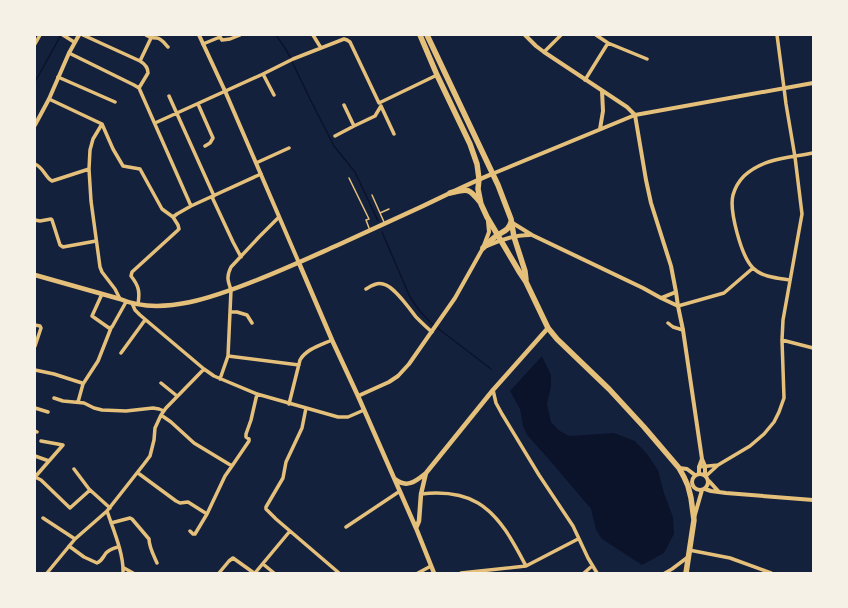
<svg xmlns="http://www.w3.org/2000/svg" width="848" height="608" font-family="Lato,sans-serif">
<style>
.water{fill:#0b132b}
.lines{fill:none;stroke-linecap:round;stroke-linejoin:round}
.stream{stroke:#0b132b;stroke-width:1.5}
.service{stroke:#e5c07b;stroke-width:1.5}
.minor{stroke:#e5c07b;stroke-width:3.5}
.tertiary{stroke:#e5c07b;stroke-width:4}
.secondary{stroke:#e5c07b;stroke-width:4.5}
.primary{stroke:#e5c07b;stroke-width:5.5}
</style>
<rect width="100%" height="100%" fill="#14213d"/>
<path class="water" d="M542 356 551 375V386L547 404 551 422 560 431 569 436 614 433 635 441 648 455 658 470 664 493 673 517 674 534 664 553 642 565 602 539 596 530 591 509 552 463 527 435 523 426 520 409 510 391Z"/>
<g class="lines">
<path class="stream" d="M276 35 287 51 310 99 334 146 355 172 378 221
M35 82 61 35
M382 232 410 297 419 310 431 323 491 369"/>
<path class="service" d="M349 178 369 219 366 220 369 228
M372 195 384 222
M380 213 389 209"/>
<path class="minor" d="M63 35 74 42
M83 35 140 61 151 38
M146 35C152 39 151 37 157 38 162 39 165 44 168 47
M219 35 222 40 230 39 240 35
M313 35 321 48
M596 35 608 43 647 59
M35 44 40 35
M203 44 220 37
M544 52 561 35
M69 53 134 85 139 88 191 206
M263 74 274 95
M58 77 115 102
M585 80 608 43
M139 88 148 73C148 67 145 64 140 61
M169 96 214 196
M49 99 102 124 113 149 123 166 140 169 162 209 173 217 178 225 179 229 177 231 132 272 131 276C139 286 140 292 138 304
M198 104 213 138 210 143 205 146
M344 105 354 126
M381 106 394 134
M155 123 263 74 293 59 344 39 347 40 350 42 379 103 437 75
M102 124 93 139 90 150 89 169 91 201 100 267 102 272 115 289 120 299
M335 136 354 126 375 116 381 106
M256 163 289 148
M35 164C44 168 45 177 52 181L89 169
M212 197 233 242 241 257
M173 217 177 214 191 206 261 174
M35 220 40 221 51 219 52 220 60 245 63 247 96 241
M790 280C777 278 762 277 753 268 741 256 729 210 733 195 735 188 739 181 744 176 763 158 789 158 813 153
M366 289C371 286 377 282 383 284 394 286 409 308 416 317 421 322 426 327 432 332
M102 294 92 316 109 328 112 327 126 302
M132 303 135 310 140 315 204 369 214 376 257 394 338 417H348L364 410
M678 306 724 293 753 268
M230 312H237L247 315 252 323
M668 323 673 327 683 330
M35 325 40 326 41 328 35 346
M782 340 813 348
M121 353 145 320
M228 356 299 365
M35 370 54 374 82 383 83 384 78 402
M220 379 228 356 231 290C228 281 226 277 231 267L259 237 279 217
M161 383 177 396
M83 384 98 361 111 328
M493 390 496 403 502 414 539 475 573 526 588 558 597 573
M54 398 63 401 84 403 94 408 102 410 126 411 153 408 159 409 164 411
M289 404 300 360C306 349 321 345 332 340
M35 408 48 412
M306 408 302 428 286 462 283 478 266 507V509L276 519 339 573
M161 415 171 422 194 443 232 466 249 441V439L246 437V434L251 420 257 394
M35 431 37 432
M35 456 49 461 63 445 41 441
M699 467 718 465 750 446 764 434 774 422 779 412 784 398 782 340 783 320 802 214 795 157 786 104 784 88 777 35
M74 469 89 489 110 508
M138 473 176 501 180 503 188 502 207 514 225 476 232 466
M706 476 718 465
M35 477 41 480 70 508 90 490
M35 477 49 461
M421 494C439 492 461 493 478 503 500 516 514 543 526 566
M107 511C113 529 124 554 123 573
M43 518 75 539
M111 523 130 518 132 519 149 539C149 547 154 556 157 563
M346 527 400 491
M190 531 193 534H195L207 514
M69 546 84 557 97 563C102 561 103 557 106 553 109 550 114 548 118 547
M689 550 730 558 771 573
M263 564 274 573
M124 568 133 573
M47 573 75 539 107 511 144 464 150 456 154 440 155 428 161 415 166 408 204 369
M219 573 229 561 233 558 254 573
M255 573 290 531
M418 573 431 566
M461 573 526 566 578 539
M584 573 592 566
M665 573 672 569 688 557"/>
<path class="tertiary" d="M199 35 225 91 299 263
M525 35 536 46 544 52 627 107 635 115 646 180 651 203 671 266 676 292 678 306 683 330 702 459 705 466V475
M35 125 49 99 69 53 79 35
M600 129 603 111 602 91
M492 174 635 115 813 83
M511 222 532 235 643 288 661 298 678 306
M487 246C500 240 516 235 530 235
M661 298 676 292
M358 396 389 382 398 376 409 364 455 298 483 248 489 232 488 221
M679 468 687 469 695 475
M692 482a8 8 0 1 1 16 0a8 8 0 1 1-16 0Z
M699 474V467L702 459
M709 481 719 492
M705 489 711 491 726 493 813 500
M694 518 702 490"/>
<path class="secondary" d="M299 263 332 340 358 396 416 528 434 573
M35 275 120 299C162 317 217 296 257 280 285 269 311 257 338 245 366 232 395 219 423 206 446 195 468 184 492 174
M395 479C407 489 416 481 426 473L493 390 548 328
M416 528 419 521 421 494 426 473"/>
<path class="primary" d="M420 35 437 75 470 144 477 164 479 179 478 189 481 204 487 217 520 273 526 282 548 328 557 339 609 389 644 427 679 468 684 477 688 486 691 498 694 520 686 573
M427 35 498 185 511 219 514 237 525 271 526 280
M450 193C467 189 468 187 480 202
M483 248C488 244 492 238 498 235 504 231 509 230 511 222"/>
</g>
<rect width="848" height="608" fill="none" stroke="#f6f1e7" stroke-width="72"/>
</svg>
